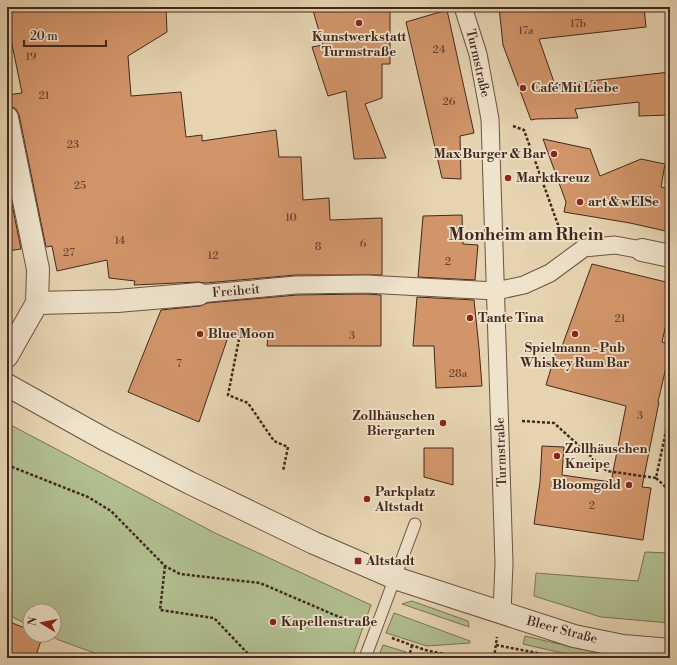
<svg xmlns="http://www.w3.org/2000/svg" width="677" height="665" font-family="'Libre Bodoni',serif">
<style>
.green{fill:#b1be8f;stroke:#7a7356}
.building{fill:#d2956a;stroke:#43281e}
.lines{fill:none;stroke-linecap:round;stroke-linejoin:round}
.service-casing{stroke:#6c5343;stroke-width:13}
.pedestrian-casing{stroke:#6c5343;stroke-width:19}
.minor-casing{stroke:#6c5343;stroke-width:24}
.tertiary-casing{stroke:#6c5343;stroke-width:24}
.path{stroke:#43281e;stroke-width:2.5;stroke-dasharray:3 2;stroke-linecap:butt}
.service{stroke:#efe3cc;stroke-width:11}
.pedestrian{stroke:#efe3cc;stroke-width:17}
.minor{stroke:#efe3cc;stroke-width:22}
.tertiary{stroke:#efe3cc;stroke-width:22}
.poi-dot{fill:#8f2418;stroke:#efe3cc;stroke-width:1.5}
.labels{text-anchor:middle;dominant-baseline:central;stroke-width:3.5;stroke-linejoin:round;paint-order:stroke}
.number-label{font-size:11px;fill:#674331}
.poi-label{font-size:13px;font-weight:bold;fill:#43281e;stroke:#efe3cc;text-anchor:start}
.street-label{font-size:13px;fill:#43281e;stroke:#efe3cc}
.district-label{font-size:17px;font-weight:bold;fill:#43281e;stroke:#efe3cc}
</style>
<rect width="100%" height="100%" fill="#e6d4b1"/>
<filter id="stains"><feTurbulence type="fractalNoise" baseFrequency=".005" numOctaves="4"/><feColorMatrix values="0 0 0 0 .2 0 0 0 0 .09 0 0 0 0 .02 0 0 0 .5 -.17"/></filter>
<radialGradient id="worn" r=".72"><stop offset=".6" stop-color="#630" stop-opacity="0"/><stop offset="1" stop-color="#630" stop-opacity=".3"/></radialGradient>
<path class="green" d="M7 423 215 533 371 605 352 658H108L59 640 49 635H54V611H30V626L7 614Z
M645 552 670 553V623L601 617 534 596 536 573 638 581Z
M412 601 468 621 469 627 402 604Z
M394 613 470 641V643L427 646 386 633Z
M525 636 572 647 626 658H584L523 644Z
M383 645 406 652 407 658H378Z"/>
<path class="building" d="M7 7H166L167 32 128 56 131 96 181 92 186 137 202 135V141L276 130 279 157H301L303 200 329 198 330 220 382 218V275H296L205 283 198 282 134 285 135 281 109 278 107 260 57 271 52 246 46 247 19 115 16 109 11 106H7V95L22 93 7 20Z
M312 7H390V64H382V98L365 104 386 158 354 159 346 91 328 96 312 47 323 45Z
M499 7H644L646 27 539 39 555 85 670 72V115L639 116V102L575 109 578 118 536 119 531 120 503 45Z
M447 10 474 133 460 136 461 179 442 178 406 22Z
M543 139 590 149 600 176 641 159 665 164 661 187 670 189V232L630 223 564 212 566 202Z
M7 180 21 249 7 251Z
M462 215 463 244 478 245 475 280 418 277 423 216Z
M592 264 670 283V306L662 342 670 344V350L658 402H659L642 487 651 488 643 540 534 524 540 482 542 446 564 447 562 475 611 482 626 406 546 385 557 348 561 349Z
M366 294 381 295V346H267L268 337 229 334 199 422 128 392 161 310 200 306 207 303 297 295Z
M417 297 474 300 479 348 482 386 436 388 434 346H413Z
M424 448H453V485L424 477Z
M7 621 30 630V635H43L35 658H7Z"/>
<g class="lines">
<g class="service-casing">
<path id="service" d="M365 658 415 524"/>
</g>
<g class="pedestrian-casing">
<path id="pedestrian" d="M463 7 478 54 490 119 504 563 502 613
M199 294 296 285 366 284 496 291 524 285 550 273 584 248 615 245 642 250"/>
</g>
<g class="minor-casing">
<path id="minor" d="M7 118 38 269 37 303 7 356
M642 250 670 256
M37 303 117 301 199 294"/>
</g>
<g class="tertiary-casing">
<path id="tertiary" d="M7 385 104 439 190 483 314 543 395 578 574 636 623 646 670 650"/>
</g>
<path class="path" d="M513 126 524 130 562 236
M239 339 228 395 248 403 274 441 288 447 283 471
M522 421 554 423 607 471 656 478 670 412
M7 465 88 497 111 511 165 566 180 574 260 583 358 625
M656 478 670 491
M165 566 160 610 214 618 252 658
M392 638 425 650 463 658
M496 645 542 654
M410 658V653L412 645
M494 658 497 637"/>
<use href="#service" class="service"/>
<use href="#pedestrian" class="pedestrian"/>
<use href="#minor" class="minor"/>
<use href="#tertiary" class="tertiary"/>
</g>
<g class="poi-dot">
<circle cx="359" cy="23" r="4"/>
<circle cx="523" cy="88" r="4"/>
<circle cx="554" cy="154" r="4"/>
<circle cx="508" cy="178" r="4"/>
<circle cx="580" cy="202" r="4"/>
<circle cx="470" cy="318" r="4"/>
<circle cx="200" cy="334" r="4"/>
<circle cx="575" cy="334" r="4"/>
<circle cx="443" cy="423" r="4"/>
<circle cx="557" cy="456" r="4"/>
<circle cx="629" cy="485" r="4"/>
<circle cx="367" cy="499" r="4"/>
<rect x="354" y="557" width="8" height="8" rx="2"/>
<circle cx="273" cy="622" r="4"/>
</g>
<g class="labels">
<g class="number-label">
<text x="578" y="24">17b</text>
<text x="526" y="31">17a</text>
<text x="439" y="50">24</text>
<text x="31" y="57">19</text>
<text x="44" y="96">21</text>
<text x="449" y="102">26</text>
<text x="73" y="145">23</text>
<text x="80" y="186">25</text>
<text x="291" y="218">10</text>
<text x="120" y="241">14</text>
<text x="363" y="244">6</text>
<text x="318" y="247">8</text>
<text x="69" y="253">27</text>
<text x="213" y="256">12</text>
<text x="448" y="262">2</text>
<text x="620" y="319">21</text>
<text x="352" y="336">3</text>
<text x="179" y="364">7</text>
<text x="458" y="374">28a</text>
<text x="640" y="416">3</text>
<text x="592" y="506">2</text>
</g>
<g class="poi-label">
<text x="359" y="37" text-anchor="middle">Kunstwerkstatt<tspan x="359" dy="15">Turmstraße</tspan></text>
<text x="531" y="88">Café Mit Liebe</text>
<text x="546" y="154" text-anchor="end">Max Burger &amp; Bar</text>
<text x="516" y="178">Marktkreuz</text>
<text x="588" y="202">art &amp; wEISe</text>
<text x="478" y="318">Tante Tina</text>
<text x="208" y="334">Blue Moon</text>
<text x="575" y="348" text-anchor="middle">Spielmann - Pub<tspan x="575" dy="15">Whiskey Rum Bar</tspan></text>
<text x="435" y="416" text-anchor="end">Zollhäuschen<tspan x="435" dy="15">Biergarten</tspan></text>
<text x="565" y="449">Zollhäuschen<tspan x="565" dy="15">Kneipe</tspan></text>
<text x="621" y="485" text-anchor="end">Bloomgold</text>
<text x="375" y="492">Parkplatz<tspan x="375" dy="15">Altstadt</tspan></text>
<text x="366" y="561">Altstadt</text>
<text x="281" y="622">Kapellenstraße</text>
</g>
<g class="street-label">
<text transform="translate(478 63) rotate(77)">Turmstraße</text>
<text transform="translate(236 291) rotate(-5)">Freiheit</text>
<text transform="translate(501 452) rotate(-92)">Turmstraße</text>
<text transform="translate(562 630) rotate(15)">Bleer Straße</text>
</g>
<g class="district-label">
<text x="526" y="235">Monheim am Rhein</text>
</g>
</g>
<rect width="677" height="665" fill="none" stroke="#e6d4b1" stroke-width="24"/>
<rect x="8" y="8" width="661" height="649" fill="none" stroke="#43281e" stroke-width="2"/>
<rect x="12" y="12" width="653" height="641" fill="none" stroke="#43281e"/>
<g transform="translate(42 623) rotate(280)"><circle r="19" fill="#efe3cc" stroke="#aa9886"/>
<path d="M0-3L7 15L0 10L-7 15Z" fill="#8f2418"/>
<text y="-6" font-size="11" font-weight="bold" text-anchor="middle" fill="#43281e">N</text>
</g>
<path d="M24 40v6h82v-6" fill="none" stroke="#43281e" stroke-width="2"/>
<text x="30" y="40" font-size="12" fill="#43281e" stroke="#efe3cc" stroke-width="3" paint-order="stroke">20 m</text>
<rect width="100%" height="100%" filter="url(#stains)"/>
<rect width="100%" height="100%" fill="url(#worn)"/>
</svg>
